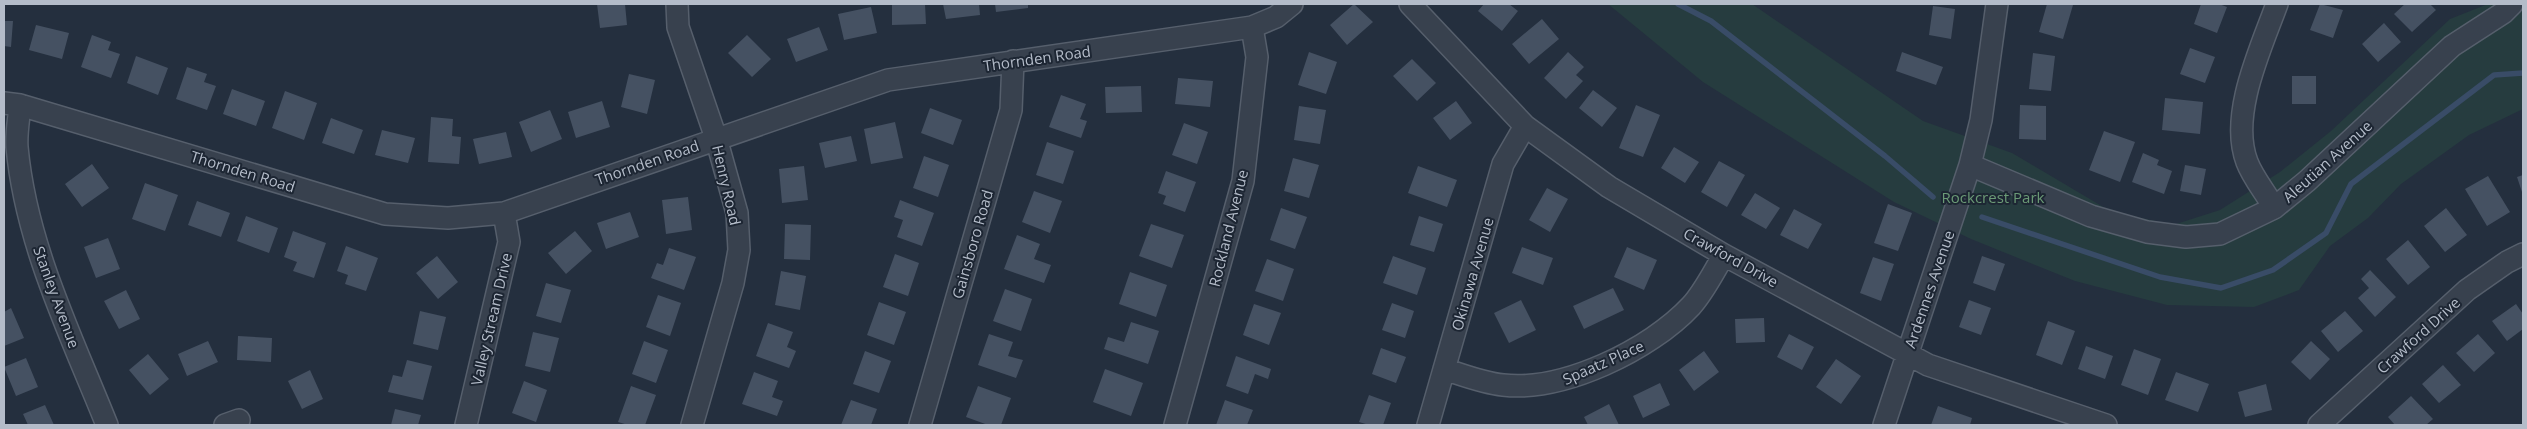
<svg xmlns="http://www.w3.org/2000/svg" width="2527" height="429" font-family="'Open Sans',sans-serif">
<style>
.green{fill:#263c3f}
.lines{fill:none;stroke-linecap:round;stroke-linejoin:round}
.stream{stroke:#394c67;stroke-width:5.5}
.building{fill:#455162}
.minor-casing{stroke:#565f6c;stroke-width:24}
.minor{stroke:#38414e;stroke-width:21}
.labels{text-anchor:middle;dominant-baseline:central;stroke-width:4;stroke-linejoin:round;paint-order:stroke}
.street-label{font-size:15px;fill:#b4bcc9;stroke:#1d2633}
.park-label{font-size:15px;fill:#6b9a76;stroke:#1d2633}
</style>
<rect width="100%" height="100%" fill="#242f3e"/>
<path class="green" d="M1608 4H1752L1923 121 2012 153 2110 211 2173 225 2220 210 2280 172 2331 131 2450 19 2488 4H2523V109L2469 135 2401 184 2368 218 2330 246 2299 290 2254 307 2167 305 2075 281 1971 239 1894 202 1703 82Z"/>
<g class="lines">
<path class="stream" d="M1678 4 1711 21 1885 156 1933 197
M1982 217 2160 277 2221 288 2273 270 2326 233 2351 184 2494 75 2523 73"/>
</g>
<path class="building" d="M597 4H625L627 25 600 28Z
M892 4H925L926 24 892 25Z
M943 4H979L980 15 946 19Z
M995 4H1028V8L996 12Z
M1354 4 1373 22 1347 45 1330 25Z
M1484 4H1509L1518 11 1502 31 1478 11Z
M2047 4 2073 5 2063 39 2039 32Z
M2201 4H2219L2227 7 2217 33 2194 24Z
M2320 4 2343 10 2333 38 2310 30Z
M2405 4H2430L2436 10 2412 32 2394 14Z
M1933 6 1955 9 1951 39 1929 35Z
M871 7 877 33 844 40 838 14Z
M1542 19 1559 39 1529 64 1512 44Z
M4 21H13L11 47 4 46Z
M2384 23 2401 42 2378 62 2362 44Z
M36 25 69 33 62 59 29 50Z
M819 27 828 50 796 62 787 39Z
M92 35 111 42 108 50 120 54 111 78 81 67Z
M747 35 771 59 752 77 728 53Z
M2190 48 2215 57 2205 83 2180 74Z
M1309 52 1337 62 1326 94 1298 85Z
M1568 52 1584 67 1576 75 1583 81 1566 99 1544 78Z
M1902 52 1943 67 1936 85 1896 71Z
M2033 53 2055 56 2051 91 2029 89Z
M136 56 168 68 158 95 127 83Z
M1412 59 1436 83 1417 101 1393 76Z
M187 67 207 74 204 82 216 86 207 110 176 99Z
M629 74 655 80 647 114 621 107Z
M2292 76H2316V104H2292Z
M1178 78 1213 81 1210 107 1175 104Z
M1141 86 1142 112 1106 113 1105 87Z
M232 89 265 101 256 126 223 114Z
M1593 90 1617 108 1602 127 1579 108Z
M285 91 317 103 304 140 272 128Z
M1061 95 1086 104 1080 119 1087 121 1081 138 1049 127Z
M2165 98 2203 102 2200 134 2162 130Z
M602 101 610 127 576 138 568 112Z
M1456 101 1472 123 1450 140 1433 118Z
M1636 105 1660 115 1643 157 1619 148Z
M2020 105 2046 106V140L2019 139Z
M1299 106 1326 110 1320 144 1294 140Z
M930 108 962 120 953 145 921 133Z
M550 110 562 139 531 152 519 122Z
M431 117 453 119 452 136 461 137 459 164 428 162Z
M331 118 363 130 354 154 322 143Z
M895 122 903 158 871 164 864 129Z
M1184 123 1208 132 1197 164 1172 155Z
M382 130 415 138 408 163 375 155Z
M2104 131 2135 142 2120 182 2089 170Z
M506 132 512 157 479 164 473 139Z
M851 136 857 161 825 168 819 143Z
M1047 142 1074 151 1063 184 1036 175Z
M1674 147 1699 162 1685 183 1661 168Z
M2143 153 2159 160 2157 165 2172 171 2164 194 2132 182Z
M924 156 949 165 938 197 913 188Z
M1293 158 1319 165 1309 198 1284 191Z
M1719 161 1745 175 1727 207 1701 192Z
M92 164 109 188 82 207 65 184Z
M2185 165 2206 169 2201 195 2180 191Z
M804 166 808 200 782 203 779 169Z
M1418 166 1457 180 1447 207 1408 193Z
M1166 171 1196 182 1185 212 1163 204 1166 196 1158 193Z
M2523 175V195L2517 177Z
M2488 176 2510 212 2487 226 2465 189Z
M145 183 178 195 165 231 132 219Z
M1547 188 1568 199 1550 232 1529 220Z
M1034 191 1062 201 1050 233 1022 222Z
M1755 193 1780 208 1766 229 1741 215Z
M688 197 692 230 666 234 662 200Z
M900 200 934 213 922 246 897 237 903 220 894 217Z
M197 201 230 213 221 237 188 225Z
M1888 204 1912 213 1898 251 1874 243Z
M1281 208 1307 217 1295 249 1270 240Z
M2446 208 2467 235 2445 252 2424 226Z
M1794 209 1822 224 1808 249 1780 235Z
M630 212 639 237 606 249 597 223Z
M246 216 278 228 269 253 237 241Z
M1419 216 1443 224 1434 252 1410 245Z
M785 224 811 225 810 260 784 259Z
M1151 224 1184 235 1172 268 1139 256Z
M293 231 326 243 314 278 293 271 297 262 284 257Z
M575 231 592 251 566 274 548 253Z
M1017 235 1040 244 1034 259 1051 265 1044 283 1004 269Z
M108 238 120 269 96 278 84 247Z
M2408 240 2430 267 2408 285 2386 259Z
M346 246 378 258 366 291 345 284 348 275 337 271Z
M1522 247 1553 258 1543 285 1512 273Z
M1627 247 1657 260 1644 290 1614 277Z
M669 248 696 257 684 290 651 278 657 263 663 265Z
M895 254 919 263 908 296 883 287Z
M437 256 458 282 438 299 416 273Z
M1393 256 1426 268 1417 295 1383 283Z
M1982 256 2005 264 1995 291 1973 283Z
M1873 257 1894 264 1881 301 1860 293Z
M1267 259 1294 269 1283 301 1255 291Z
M2370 270 2396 297 2375 317 2358 298 2369 288 2361 279Z
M781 271 806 276 800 310 775 305Z
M1130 272 1167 285 1156 317 1119 304Z
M546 283 571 290 561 323 536 316Z
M1613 288 1624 310 1584 329 1573 306Z
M1005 289 1032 299 1021 331 993 321Z
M126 290 140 319 119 329 104 301Z
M658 295 681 303 670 336 646 327Z
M1521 300 1536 330 1509 343 1494 313Z
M1969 300 1991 308 1981 335 1959 327Z
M879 302 906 312 894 345 867 335Z
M1392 303 1414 311 1405 338 1382 330Z
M1254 304 1281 313 1269 345 1243 335Z
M2516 304 2523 314V329L2507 341 2492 321Z
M11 308 24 338 4 346V312Z
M420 311 446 317 438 350 413 344Z
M2345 311 2363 331 2338 352 2321 331Z
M1764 318 1765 342 1736 343 1735 319Z
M2048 321 2075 331 2062 365 2036 355Z
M1131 322 1159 331 1148 364 1104 349 1108 337 1124 342Z
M768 323 793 332 787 347 796 351 789 368 756 356Z
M533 332 559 338 550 372 525 366Z
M989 334 1013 342 1008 356 1023 360 1016 378 978 365Z
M1789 334 1814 347 1802 370 1777 357Z
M2478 334 2495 353 2474 372 2456 353Z
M238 336 272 338 271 362 237 360Z
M208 341 218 362 187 376 178 354Z
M644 341 668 350 656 383 632 374Z
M2311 341 2330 359 2310 380 2291 362Z
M2086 346 2113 356 2105 379 2078 369Z
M1381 348 1406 357 1396 383 1372 374Z
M2134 349 2161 359 2148 395 2121 385Z
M865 351 891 361 879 393 853 384Z
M1704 351 1719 372 1694 391 1679 370Z
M148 354 169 379 150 395 129 370Z
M1236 356 1271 369 1268 379 1255 374 1248 394 1226 386Z
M26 358 38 387 16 396 4 367Z
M1836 359 1861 376 1841 404 1816 387Z
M407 360 432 366 423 400 388 392 393 375 402 377Z
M2443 365 2461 385 2439 403 2422 384Z
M1105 369 1143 383 1131 416 1093 402Z
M310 370 323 399 302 409 288 381Z
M754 372 778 381 772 397 783 401 777 416 742 404Z
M2176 372 2209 384 2198 412 2165 400Z
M524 381 547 390 536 422 512 413Z
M1660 383 1670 405 1643 418 1633 396Z
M2266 384 2272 410 2245 417 2238 392Z
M631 386 656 395 645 425H628L618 422Z
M978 386 1011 398 1001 425H988L966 417Z
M1369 395 1391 403 1383 425H1369L1359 422Z
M2411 396 2433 419 2426 425H2395L2388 417Z
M851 400 877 409 871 425H841Z
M1225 400 1253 410 1247 425H1216Z
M1609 404 1619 425H1588L1584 417Z
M45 405 54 425H28L23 414Z
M1938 406 1972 418 1970 425H1931Z
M395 409 421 415 418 425H391Z"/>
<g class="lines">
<g class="minor-casing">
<path id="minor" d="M677 4 678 27 716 138 737 213 739 250 733 283 692 425
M1410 4 1525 126 1609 187 1724 255 1928 365 2106 425
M4 103 20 105 385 214 448 218 504 213 888 80 1252 27 1276 17 1292 4
M20 105C19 118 16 133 17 147 26 245 71 335 107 425
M1970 165 2091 216 2147 232 2186 237 2220 234 2274 208 2307 181 2452 46 2503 13 2512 4
M2274 208C2266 193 2253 178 2247 162 2229 115 2261 48 2277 4
M1444 369C1463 375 1483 383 1503 385 1563 392 1650 350 1691 306 1704 292 1714 271 1724 255
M225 425 239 420
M466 425 509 242 504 213
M920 425 1011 110 1013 61
M1175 425 1243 181 1257 57 1252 27
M1428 425 1503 164 1525 126
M1884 425 1970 165 1981 120 1997 4
M2319 425 2467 290 2507 262 2523 254"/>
</g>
<use href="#minor" class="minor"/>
</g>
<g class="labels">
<g class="street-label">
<text transform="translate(1037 58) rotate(-8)">Thornden Road</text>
<text transform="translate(2327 161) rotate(-42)">Aleutian Avenue</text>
<text transform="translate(647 162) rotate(-19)">Thornden Road</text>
<text transform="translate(243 171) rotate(17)">Thornden Road</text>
<text transform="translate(727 185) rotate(77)">Henry Road</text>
<text transform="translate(1228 228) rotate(-76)">Rockland Avenue</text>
<text transform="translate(972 244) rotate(-74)">Gainsboro Road</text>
<text transform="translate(1731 257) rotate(29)">Crawford Drive</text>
<text transform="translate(1472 274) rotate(-74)">Okinawa Avenue</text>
<text transform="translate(1929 289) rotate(-71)">Ardennes Avenue</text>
<text transform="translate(57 297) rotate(70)">Stanley Avenue</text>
<text transform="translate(491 319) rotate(-77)">Valley Stream Drive</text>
<text transform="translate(2418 335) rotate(-42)">Crawford Drive</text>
<text transform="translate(1603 362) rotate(-24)">Spaatz Place</text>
</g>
<g class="park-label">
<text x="1993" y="197">Rockcrest Park</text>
</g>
</g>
<rect width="2527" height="429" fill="none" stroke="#b4bcc9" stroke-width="10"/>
</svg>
